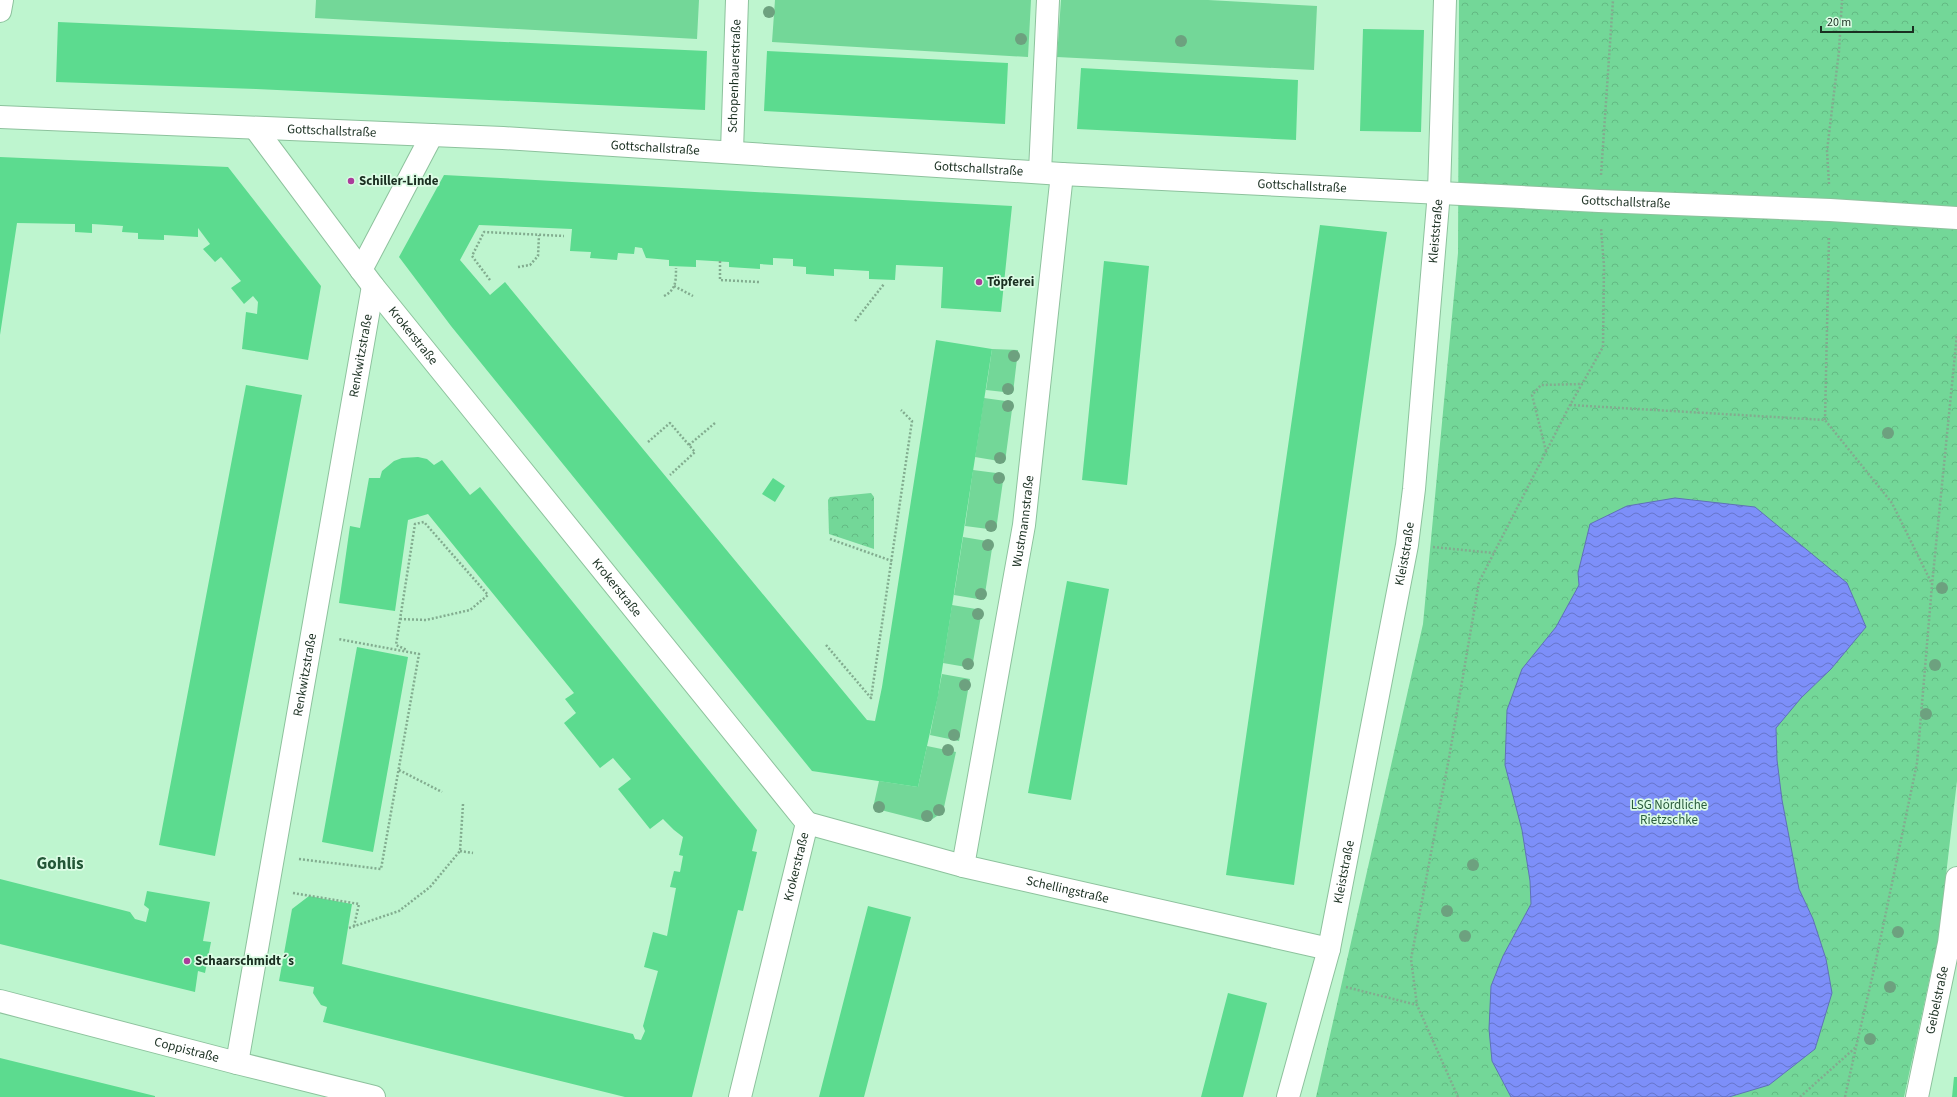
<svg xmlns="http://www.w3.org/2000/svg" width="1957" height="1097" font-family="'Source Sans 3',sans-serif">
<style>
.grass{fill:#73d798}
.forest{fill:url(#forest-crowns)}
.water{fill:url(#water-waves);stroke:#5f72b8}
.building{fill:#5cdb8f}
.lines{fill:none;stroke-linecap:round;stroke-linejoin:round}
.street-casing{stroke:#8dc29d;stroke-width:24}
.secondary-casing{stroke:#8dc29d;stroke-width:24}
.path{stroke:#82ac8f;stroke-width:2.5;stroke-dasharray:2 2;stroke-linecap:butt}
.street{stroke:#fff;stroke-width:22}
.secondary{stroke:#fff;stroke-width:22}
.tree{fill:#6da17f}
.poi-dot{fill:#ab3d9b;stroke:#dcfce5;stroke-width:1.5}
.labels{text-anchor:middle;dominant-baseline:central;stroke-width:3.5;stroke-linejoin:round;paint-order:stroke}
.street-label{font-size:13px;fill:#1a2f21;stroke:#dcfce5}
.poi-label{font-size:13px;font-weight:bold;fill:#1a2f21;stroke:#dcfce5;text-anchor:start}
.park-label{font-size:13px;fill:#2b5d3e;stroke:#dcfce5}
.district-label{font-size:17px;font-weight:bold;fill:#235637;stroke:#dcfce5}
</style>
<defs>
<pattern id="forest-crowns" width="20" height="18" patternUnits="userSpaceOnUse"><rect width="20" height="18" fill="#73d798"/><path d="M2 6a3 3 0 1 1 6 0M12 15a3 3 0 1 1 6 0" fill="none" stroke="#63b983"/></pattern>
<pattern id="water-waves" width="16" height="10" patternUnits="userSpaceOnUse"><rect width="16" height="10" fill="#7d8ff9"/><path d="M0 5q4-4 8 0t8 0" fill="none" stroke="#6675c9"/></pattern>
</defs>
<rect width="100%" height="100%" fill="#bef5cf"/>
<path class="grass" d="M316 0H699L697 39 315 18Z
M775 0H1031L1028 57 772 42Z
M1061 0H1208L1317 6 1314 70 1057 57Z
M992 349 1018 350 1013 393 986 390Z
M984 398 1013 402 1005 462 975 457Z
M973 470 1004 474 996 530 965 526Z
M963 537 993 542 984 600 954 595Z
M952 605 982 610 972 668 943 663Z
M942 674 970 679 959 741 930 735Z
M927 746 956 752 943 812 928 822 873 808 879 781 918 787Z"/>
<path class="forest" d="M1459 0H1957V781L1939 935 1904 1097H1316L1423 624 1458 253Z
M871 493 874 497V549L829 534 828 500 830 497Z"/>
<path class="water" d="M1675 498 1755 507 1847 583 1866 627 1831 669 1801 698 1776 728 1777 760 1782 800 1799 889 1813 919 1826 959 1832 993 1815 1049 1769 1085 1729 1097H1511L1492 1061 1489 1029 1491 986 1503 956 1531 904 1530 881 1522 830 1505 765 1507 710 1522 669 1556 627 1579 585 1578 573 1590 524 1627 506Z"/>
<path class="building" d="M58 22 707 51 705 110 256 89 56 82Z
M1363 29 1424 30 1421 132 1360 131Z
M767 51 1008 63 1005 124 764 111Z
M1081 68 1298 80 1296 140 1077 129Z
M0 157 228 167 321 286 308 360 242 349 246 312 257 314 258 302 253 296 244 304 231 288 241 281 221 257 215 262 203 249 210 244 198 228V237L164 235V240L138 239V233L122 232 123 226 92 224V233L75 232V224L17 223 0 335Z
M444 175 1012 206 1001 312 941 308 943 267 896 265 895 280 869 279V271L834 269V276L806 274V267L793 266V259L773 258V265L760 264V269L729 267V262L696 260V267L669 266V260L646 258 642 248 635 247 634 254 618 253 617 260 590 258 591 252 570 251 572 229 479 225 460 260 490 295 505 282 867 720 875 721 882 687 936 340 992 349 938 696 918 787 812 771 451 326 399 257Z
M1320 225 1387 232 1294 885 1226 875Z
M1104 261 1149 266 1127 485 1082 480Z
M246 385 302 395 215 856 159 845Z
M418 457 427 459 434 465 442 460 470 495 480 487 757 830 752 851 757 852 743 911 738 910 692 1097H625L323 1022 327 1007 321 1005 313 993 314 987 279 981 292 909 309 896 352 904 342 964 633 1034 635 1039 641 1040 645 1031 643 1026 658 971 644 967 653 932 667 936 676 888 670 887 674 871 680 872 683 856 679 855 683 837 674 830 663 819 650 829 618 789 631 779 613 758 600 768 564 723 576 713 565 699 574 693 428 514 408 520 395 611 339 603 350 526 360 528 369 478H380L382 471 394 461 402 458Z
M773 478 785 486 775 502 762 494Z
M1067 581 1109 589 1071 800 1028 793Z
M357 647 408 657 373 852 322 842Z
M0 879 130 912 135 919 146 922 149 909 144 905 147 891 210 902 203 941 211 942 205 973 198 971 195 992 0 944Z
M868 906 911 917 864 1097H819Z
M1228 993 1267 1003 1259 1035 1243 1097H1201Z
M0 1058 155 1096V1097H0Z
M1954 1077H1957V1097H1952Z"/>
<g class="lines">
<g class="street-casing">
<g id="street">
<path id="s1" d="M0 117 503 138 1062 174 1599 201 1830 210 1957 218"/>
<path id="s2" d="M255 128 373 286 807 823"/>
<path id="s3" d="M732 151 737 0"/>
<path d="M1040 172 1048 0"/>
<path d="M361 270 432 135"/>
<path id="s4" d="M807 823 963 866 1329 949"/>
<path id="s5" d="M963 866 1024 525 1062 174"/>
<path id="s6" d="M237 1063 373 286"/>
<path id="s7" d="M740 1097 807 823"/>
<path id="s8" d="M1288 1097 1329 949 1407 545 1414 489 1439 192 1445 0"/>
<path id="s9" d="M1917 1097 1949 943 1957 878"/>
</g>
</g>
<g class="secondary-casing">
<g id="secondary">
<path d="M0 11 2 0"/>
<path id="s10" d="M0 1001 237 1063 374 1097"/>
</g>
</g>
<path class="path" d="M1601 175 1613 0
M1829 184 1827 151 1839 51 1842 0
M720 261V280L759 282
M518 267 530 265 538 256 539 235
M490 280 472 256 484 232 564 236
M674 286 693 296
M664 296C676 290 676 281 676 268
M855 321 884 284
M1570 405 1825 420 1892 503 1932 584
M1697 408 1698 413
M1825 420 1829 237
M648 442 670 423 695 452 670 475
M689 445 715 423
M1546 451 1532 395 1541 385 1581 384
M830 539 892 561
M1433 547 1494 553
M400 619 426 620 470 610 488 595 424 522 415 524 396 645 407 650
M826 645 871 698 912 421 901 410
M399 770 442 792
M460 851 473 853
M299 859 381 869 419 654 338 639
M293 893 359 904 354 926
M349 928 399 911 430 887 460 851 463 804
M1346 987 1417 1005
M1458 1097 1417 1005 1411 959 1449 758 1479 582 1570 405 1603 347 1604 266 1601 228
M1800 1097 1856 1047 1875 965 1917 763 1932 585 1957 334
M1845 1097 1856 1047"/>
<use href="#street" class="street"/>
<use href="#secondary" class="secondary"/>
</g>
<g class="tree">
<circle cx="769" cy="12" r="6"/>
<circle cx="1021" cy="39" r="6"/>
<circle cx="1181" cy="41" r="6"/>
<circle cx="1014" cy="356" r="6"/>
<circle cx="1008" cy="389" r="6"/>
<circle cx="1008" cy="406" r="6"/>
<circle cx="1888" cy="433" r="6"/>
<circle cx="1000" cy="458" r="6"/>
<circle cx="999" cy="478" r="6"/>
<circle cx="991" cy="526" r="6"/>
<circle cx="988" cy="545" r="6"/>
<circle cx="1942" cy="588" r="6"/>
<circle cx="981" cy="594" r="6"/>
<circle cx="978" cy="614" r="6"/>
<circle cx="968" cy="664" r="6"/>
<circle cx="1935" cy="665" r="6"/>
<circle cx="965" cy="685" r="6"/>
<circle cx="1926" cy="714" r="6"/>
<circle cx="954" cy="735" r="6"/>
<circle cx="948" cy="750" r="6"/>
<circle cx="879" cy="807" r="6"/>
<circle cx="939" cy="810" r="6"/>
<circle cx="927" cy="816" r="6"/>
<circle cx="1473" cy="865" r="6"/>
<circle cx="1447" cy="911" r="6"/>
<circle cx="1898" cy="932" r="6"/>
<circle cx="1465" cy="936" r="6"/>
<circle cx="1890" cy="987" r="6"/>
<circle cx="1870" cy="1039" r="6"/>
</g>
<g class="poi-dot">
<circle cx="351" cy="181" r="4"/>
<circle cx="979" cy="282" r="4"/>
<circle cx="187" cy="961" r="4"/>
</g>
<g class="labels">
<g class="street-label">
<text stroke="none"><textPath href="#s3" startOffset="75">Schopenhauerstraße</textPath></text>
<text stroke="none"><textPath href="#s1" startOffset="332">Gottschallstraße</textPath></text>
<text stroke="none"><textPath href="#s1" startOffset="656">Gottschallstraße</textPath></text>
<text stroke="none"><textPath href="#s1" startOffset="980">Gottschallstraße</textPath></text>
<text stroke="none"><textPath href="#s1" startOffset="1304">Gottschallstraße</textPath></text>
<text stroke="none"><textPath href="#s1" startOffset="1628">Gottschallstraße</textPath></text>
<text stroke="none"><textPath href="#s8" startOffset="880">Kleiststraße</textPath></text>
<text stroke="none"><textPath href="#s2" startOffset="261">Krokerstraße</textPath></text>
<text stroke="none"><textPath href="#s6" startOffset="718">Renkwitzstraße</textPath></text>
<text stroke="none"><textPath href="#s5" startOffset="350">Wustmannstraße</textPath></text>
<text stroke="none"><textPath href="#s8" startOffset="556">Kleiststraße</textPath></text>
<text stroke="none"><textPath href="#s2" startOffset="585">Krokerstraße</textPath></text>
<text stroke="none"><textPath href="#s6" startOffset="394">Renkwitzstraße</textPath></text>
<text stroke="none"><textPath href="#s7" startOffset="237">Krokerstraße</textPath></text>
<text stroke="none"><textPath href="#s8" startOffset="232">Kleiststraße</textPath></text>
<text stroke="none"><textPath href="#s4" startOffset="269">Schellingstraße</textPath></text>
<text stroke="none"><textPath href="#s9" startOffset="99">Geibelstraße</textPath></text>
<text stroke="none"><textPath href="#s10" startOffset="193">Coppistraße</textPath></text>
</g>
<g class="poi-label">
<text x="359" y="181">Schiller-Linde</text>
<text x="987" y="282">Töpferei</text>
<text x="195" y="961">Schaarschmidt´s</text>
</g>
<g class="park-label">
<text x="1669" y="805">LSG Nördliche<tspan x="1669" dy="15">Rietzschke</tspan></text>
</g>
<g class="district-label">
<text x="60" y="864">Gohlis</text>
</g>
</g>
<path d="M1821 26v6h92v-6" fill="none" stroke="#1a2f21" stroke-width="2"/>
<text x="1827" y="26" font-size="12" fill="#1a2f21" stroke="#dcfce5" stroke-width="3" paint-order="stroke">20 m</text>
</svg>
